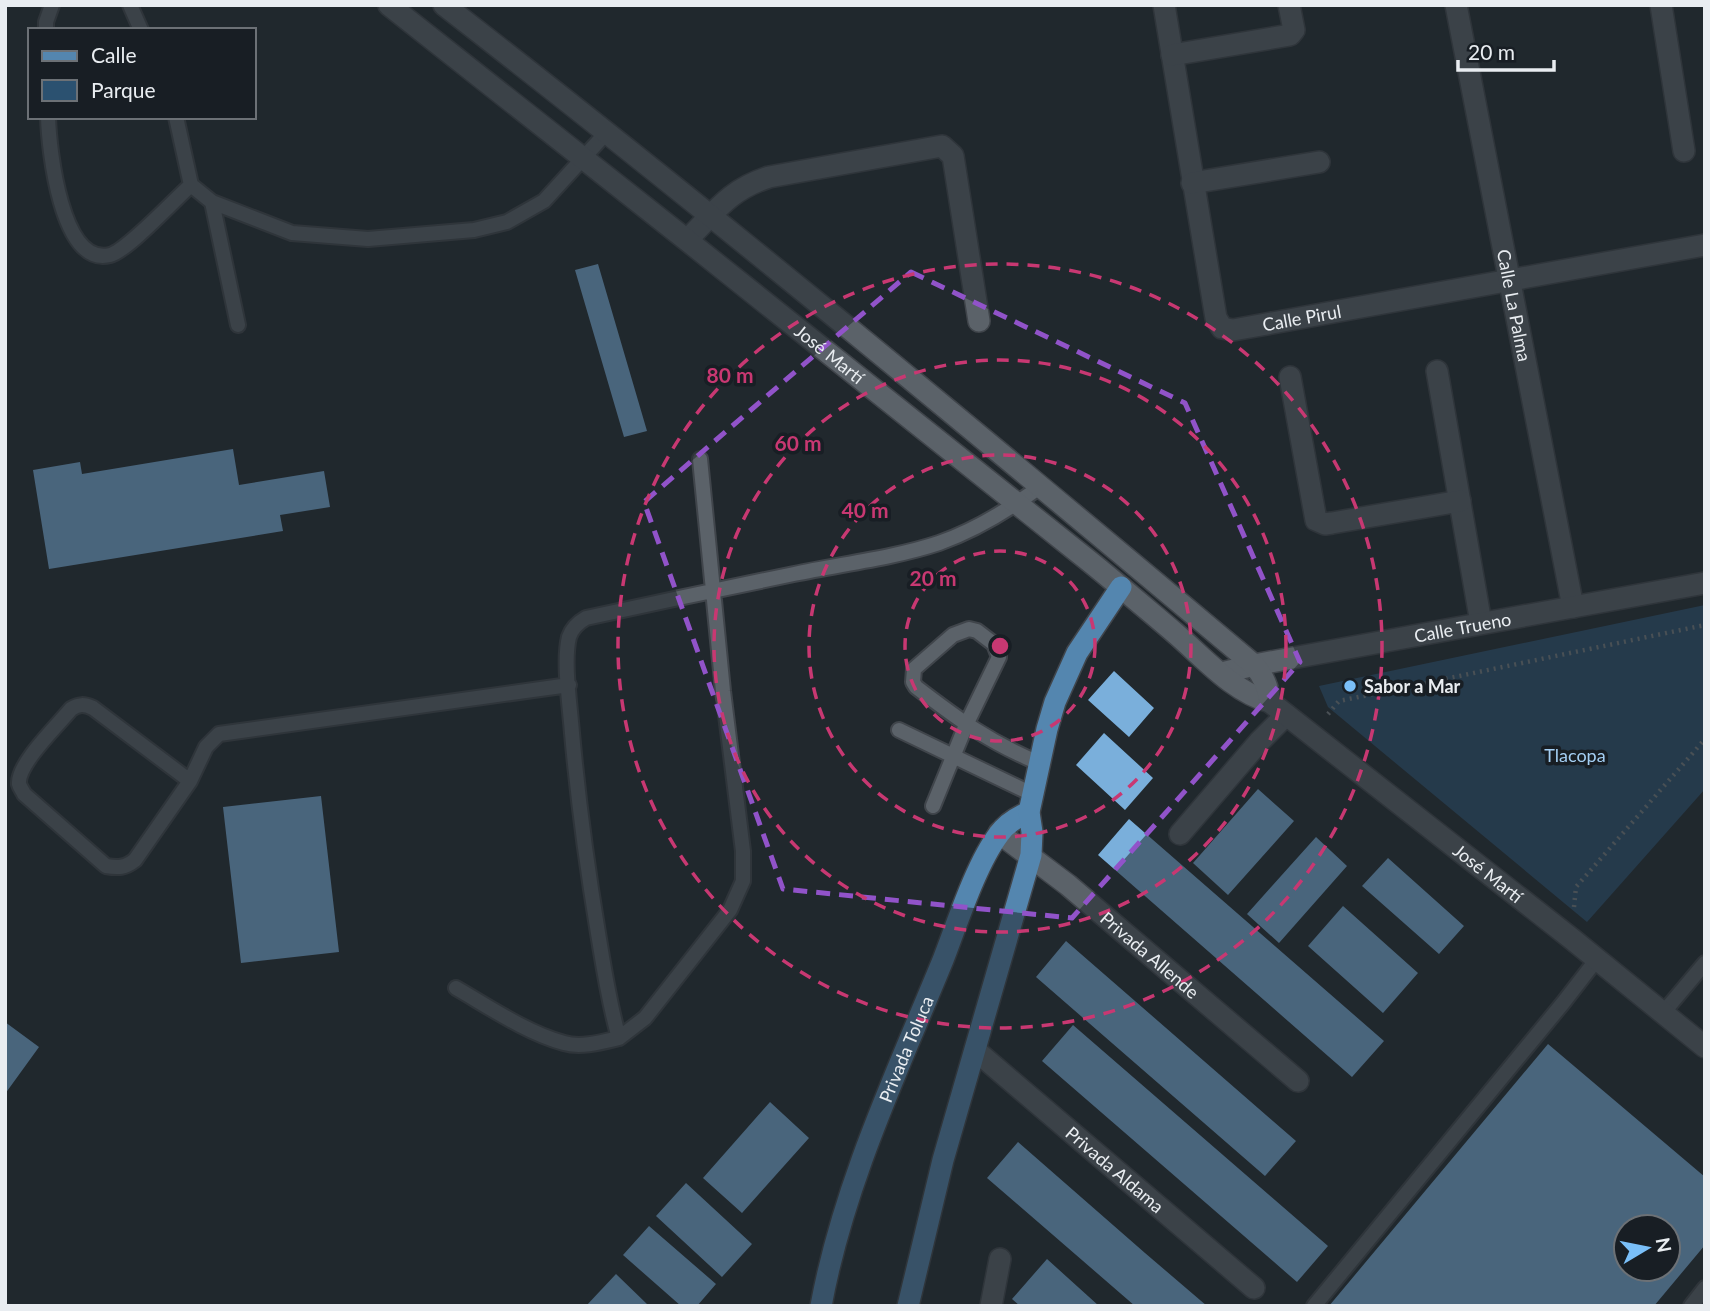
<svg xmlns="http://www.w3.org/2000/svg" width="1710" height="1311" font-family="Lato,sans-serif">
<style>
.green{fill:#2b5170}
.building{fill:#7aafdb;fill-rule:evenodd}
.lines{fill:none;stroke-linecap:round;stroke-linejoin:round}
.lane-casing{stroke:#40454b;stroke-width:18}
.street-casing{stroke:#40454b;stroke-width:24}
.secondary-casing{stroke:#40454b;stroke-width:24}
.primary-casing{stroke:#40454b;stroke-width:24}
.path{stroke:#7a8085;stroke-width:4.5;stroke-dasharray:2 5;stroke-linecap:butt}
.lane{stroke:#5b6269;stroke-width:14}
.street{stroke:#5b6269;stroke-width:21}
.secondary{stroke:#5b6269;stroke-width:21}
.primary{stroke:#5486af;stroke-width:21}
.marked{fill:none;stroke:#9153c9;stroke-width:5;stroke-dasharray:14 9;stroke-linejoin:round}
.ring{fill:none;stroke:#c83872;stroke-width:3.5;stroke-dasharray:12 9}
.poi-dot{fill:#7abff8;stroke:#181e24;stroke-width:2.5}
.labels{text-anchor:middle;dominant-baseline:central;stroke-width:7;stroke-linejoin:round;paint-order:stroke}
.street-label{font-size:18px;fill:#e9edf1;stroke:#181e24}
.poi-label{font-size:18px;font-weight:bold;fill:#e9edf1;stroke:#181e24;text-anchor:start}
.park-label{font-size:18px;fill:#a4cff4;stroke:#181e24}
.centre{fill:#c83872;stroke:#181e24;stroke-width:3.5}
.ring-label{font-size:21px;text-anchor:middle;font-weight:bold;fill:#c83872;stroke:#181e24;stroke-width:7;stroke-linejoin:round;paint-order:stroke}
</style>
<rect width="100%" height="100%" fill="#21282d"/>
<path class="green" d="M1705 605V789L1587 922 1328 707 1319 686Z"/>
<path class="building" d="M598 264 647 431 624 437 575 270Z
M233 449 239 485 324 471 330 507 280 515 283 531 49 569 33 470 80 462 82 474Z
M1114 671 1154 708 1129 737 1088 700Z
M1104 733 1153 778 1125 810 1076 765Z
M1258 789 1294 821 1228 895 1193 863Z
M321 796 339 952 241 963 223 807Z
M1129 819 1384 1041 1352 1077 1098 855Z
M1316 837 1347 866 1279 943 1247 914Z
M1388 858 1464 926 1439 954 1362 886Z
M1343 906 1418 973 1383 1013 1308 946Z
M1066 941 1296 1141 1265 1176 1036 977Z
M5 1022 39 1047 5 1094Z
M1073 1025 1328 1246 1297 1282 1042 1061Z
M1548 1044 1705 1177V1245L1654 1306H1329ZM1626 1227H1668V1269H1626Z
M770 1102 809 1138 742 1213 703 1178Z
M1018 1142 1145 1253 1207 1306H1135L1038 1222 987 1178Z
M686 1183 752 1244 722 1277 656 1216Z
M649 1226 716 1284 697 1306H681L623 1255Z
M1047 1259 1099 1306H1020L1012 1299Z
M616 1274 649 1306H586Z"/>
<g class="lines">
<g class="lane-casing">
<path id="lane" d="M130 5 141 30
M46 30V22L52 5
M48 117C49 149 61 267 110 255 127 251 175 199 191 185
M176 117 191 185 212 202 292 233 368 239 474 230 507 222 544 201 607 132
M212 202 238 325
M700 459 723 691 743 851V881L730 910 645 1018 619 1038C609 1004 604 969 598 933 587 867 578 800 572 733 570 706 563 662 569 637 572 628 579 622 586 618 655 603 725 588 794 574 841 564 894 558 939 543 976 530 1010 509 1041 486
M899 730 1032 794
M190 781 93 708C84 704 79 704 71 709 58 725 17 764 19 784 20 788 23 791 24 794L106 866C118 868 125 868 135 860L190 781 206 747 219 734 569 685
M933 806 966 725 999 657 994 644 977 631 969 629 953 635 914 669 913 682 916 687C959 720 989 742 1039 763
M456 988C489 1007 527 1033 564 1043 581 1048 602 1042 619 1038
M1663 1013 1705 963
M1314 1306 1563 1003 1597 959
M1691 1306 1705 1288"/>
</g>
<g class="street-casing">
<g id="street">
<path id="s1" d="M1164 5 1216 318 1222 328 1233 330 1705 245"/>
<path id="s2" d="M1456 5 1573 607"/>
<path d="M1661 5 1684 151"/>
<path d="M1172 55 1290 35 1294 30 1289 5"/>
<path d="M1192 183 1319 162"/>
<path d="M688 239C716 211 729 190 769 177L942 146 953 156 979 321"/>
<path d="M1437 371 1481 623"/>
<path d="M1290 377 1316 520 1325 524 1332 523 1460 501"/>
<path id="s3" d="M1222 673 1254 665 1705 583"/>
<path id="s4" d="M999 833 1068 885 1298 1081"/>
<path d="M1180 834 1259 742 1286 715"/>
<path id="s5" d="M975 1050 1254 1288"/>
<path d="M991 1306 1000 1259"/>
</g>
</g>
<g class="secondary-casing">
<g id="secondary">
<path id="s6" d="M389 5C620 186 850 370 1079 553 1112 579 1143 606 1175 633 1203 657 1233 692 1270 702L1572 939 1705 1047"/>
<path d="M444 5C719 218 987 441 1254 665 1264 677 1268 687 1270 702"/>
</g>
</g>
<g class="primary-casing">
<g id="primary">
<path id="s7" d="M821 1306C843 1186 897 1072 943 960 957 924 976 864 999 834 1006 824 1017 817 1029 812"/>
<path d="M908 1306 943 1160 1031 855 1032 832 1029 812 1047 729 1055 702 1077 653 1121 587"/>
</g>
</g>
<path class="path" d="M1328 714 1339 701 1705 625
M1574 907 1576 887 1705 739"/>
<use href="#lane" class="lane"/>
<use href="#street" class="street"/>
<use href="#secondary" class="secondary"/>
<use href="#primary" class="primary"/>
</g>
<path d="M0 0H1710V1311H0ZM911 272 1185 403 1300 662 1072 918 783 889 644 502Z" fill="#21282d" fill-opacity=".55" fill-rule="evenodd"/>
<path class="marked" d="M911 272 1185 403 1300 662 1072 918 783 889 644 502Z"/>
<g class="ring">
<circle cx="1000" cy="646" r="95"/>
<circle cx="1000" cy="646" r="191"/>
<circle cx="1000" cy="646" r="286"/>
<circle cx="1000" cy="646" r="382"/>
</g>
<circle class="poi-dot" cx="1350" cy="686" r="7"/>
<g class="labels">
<g class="street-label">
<text stroke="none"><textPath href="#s2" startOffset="306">Calle La Palma</textPath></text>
<text stroke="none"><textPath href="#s1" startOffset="410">Calle Pirul</textPath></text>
<text stroke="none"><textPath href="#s6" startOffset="562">José Martí</textPath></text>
<text stroke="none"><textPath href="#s3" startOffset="245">Calle Trueno</textPath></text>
<text stroke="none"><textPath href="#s6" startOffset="1402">José Martí</textPath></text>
<text stroke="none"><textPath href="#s4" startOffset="194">Privada Allende</textPath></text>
<text stroke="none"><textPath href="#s7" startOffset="271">Privada Toluca</textPath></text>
<text stroke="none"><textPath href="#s5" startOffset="184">Privada Aldama</textPath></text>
</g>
<g class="poi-label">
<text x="1364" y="686">Sabor a Mar</text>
</g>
<g class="park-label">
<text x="1575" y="755">Tlacopa</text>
</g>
</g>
<circle cx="1000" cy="646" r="10" class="centre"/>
<g class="ring-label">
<text x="730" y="383">80 m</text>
<text x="798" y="451">60 m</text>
<text x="865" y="518">40 m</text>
<text x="933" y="586">20 m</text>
</g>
<rect width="1710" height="1311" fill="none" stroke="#e9edf1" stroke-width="14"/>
<rect x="28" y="28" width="228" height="91" fill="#181e24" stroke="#6c7176" stroke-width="2"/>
<rect x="42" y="51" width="35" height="10" fill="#5486af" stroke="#6c7176" stroke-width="2"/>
<text x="91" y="63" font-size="21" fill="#e9edf1">Calle</text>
<rect x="42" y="80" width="35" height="21" fill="#2b5170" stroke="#6c7176" stroke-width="2"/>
<text x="91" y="98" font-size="21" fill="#e9edf1">Parque</text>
<g transform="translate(1647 1248) rotate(80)"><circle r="33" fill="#181e24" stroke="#6c7176" stroke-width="2"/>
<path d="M0-5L12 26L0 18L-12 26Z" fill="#7abff8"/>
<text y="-10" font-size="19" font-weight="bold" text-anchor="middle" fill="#e9edf1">N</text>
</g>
<path d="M1458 60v10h96v-10" fill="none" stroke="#e9edf1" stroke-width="3.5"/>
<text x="1468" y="60" font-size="21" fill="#e9edf1" stroke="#181e24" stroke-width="5" paint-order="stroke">20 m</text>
</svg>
